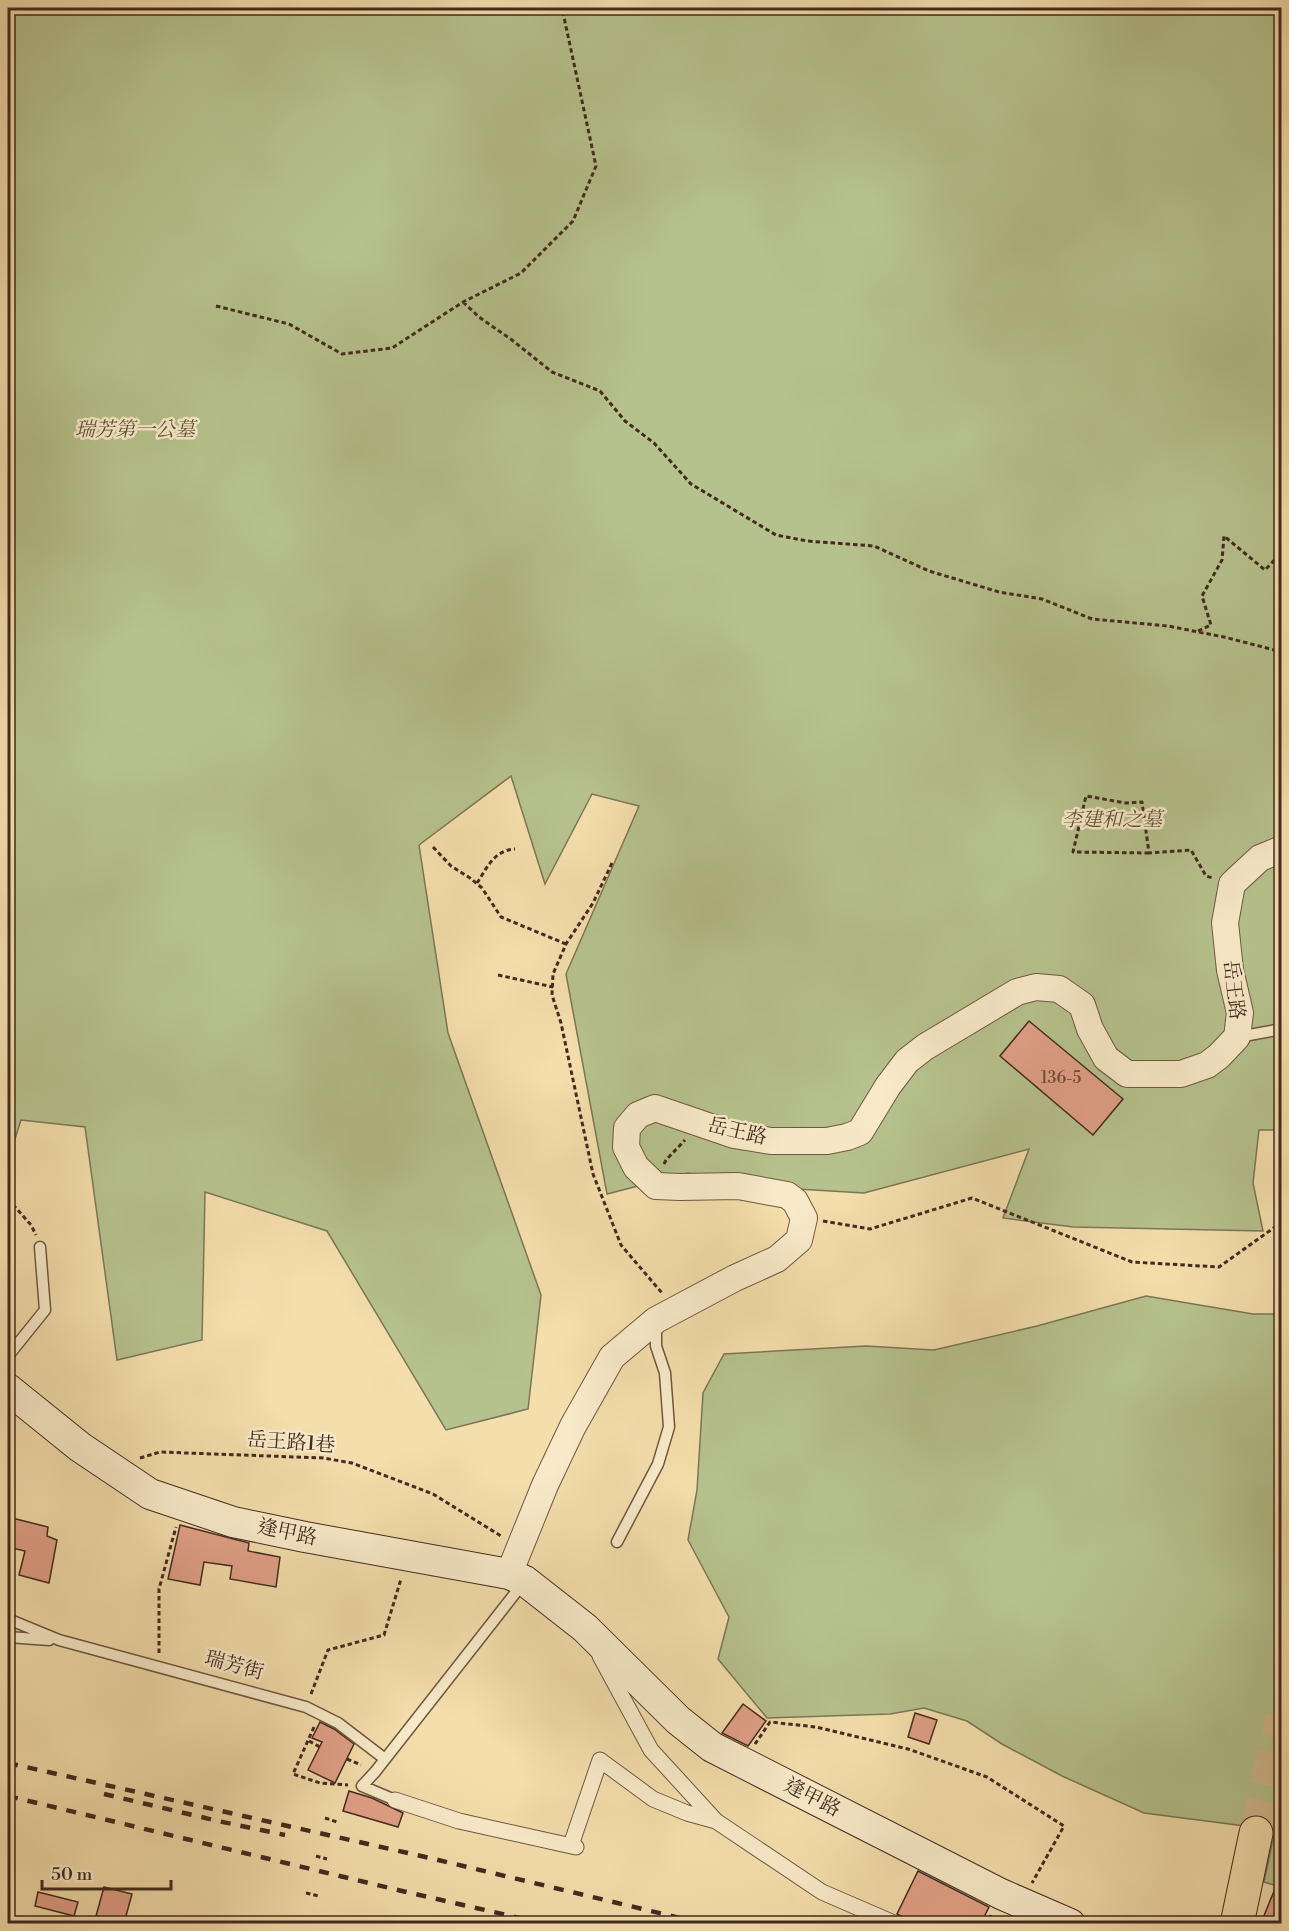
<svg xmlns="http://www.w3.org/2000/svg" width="1289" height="1931" font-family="'Libre Bodoni','Noto Serif TC',serif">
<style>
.green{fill:#b6c28d;stroke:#7c7656;stroke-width:1.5}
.building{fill:#e1a087;stroke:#432a1f;stroke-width:1.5}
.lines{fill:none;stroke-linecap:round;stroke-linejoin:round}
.primary-tunnel{stroke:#d1ba90;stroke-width:33;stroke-dasharray:33 16;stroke-linecap:butt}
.service-casing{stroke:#6f5742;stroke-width:13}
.pedestrian-casing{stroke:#6f5742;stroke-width:17}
.tertiary-casing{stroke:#6f5742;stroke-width:28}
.secondary-casing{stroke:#432a1f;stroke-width:32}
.primary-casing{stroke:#432a1f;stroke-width:35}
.path{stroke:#432a1f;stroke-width:3;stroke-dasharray:4.5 3;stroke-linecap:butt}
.service{stroke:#f8eac9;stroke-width:10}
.pedestrian{stroke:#f8eac9;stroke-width:15}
.tertiary{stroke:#f8eac9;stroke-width:26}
.secondary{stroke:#f8eac9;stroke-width:30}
.primary{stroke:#f4deac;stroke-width:33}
.rail{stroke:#432a1f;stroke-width:4.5;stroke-dasharray:10 10;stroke-linecap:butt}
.labels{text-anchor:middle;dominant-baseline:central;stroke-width:5;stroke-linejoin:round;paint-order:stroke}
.number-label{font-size:16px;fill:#6a4839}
.park-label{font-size:20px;font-style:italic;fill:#60503a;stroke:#f8eac9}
.street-label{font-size:20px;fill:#432a1f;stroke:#f8eac9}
</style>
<rect width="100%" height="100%" fill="#f4deac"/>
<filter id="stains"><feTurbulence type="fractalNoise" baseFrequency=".00333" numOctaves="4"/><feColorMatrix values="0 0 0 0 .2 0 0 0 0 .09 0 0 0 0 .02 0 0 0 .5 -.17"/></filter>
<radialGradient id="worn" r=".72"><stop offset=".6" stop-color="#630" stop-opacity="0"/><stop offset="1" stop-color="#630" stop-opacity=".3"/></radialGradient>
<path class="green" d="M8 8H1281L1282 1130H1259L1253 1183 1263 1231 1073 1227 1003 1218 1029 1149 864 1193 797 1189 688 1173 607 1194 566 974 639 806 592 794 545 884 511 776 419 845 448 1033 541 1295 528 1409 446 1430 327 1231 205 1192 202 1340 117 1360 85 1127 21 1120 8 1161Z
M1146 1296 1253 1314H1281V1887L1264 1882 1275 1830 1144 1813 1062 1776 1002 1744 967 1721 924 1708 890 1714 767 1718 718 1659 729 1617 688 1540 697 1490 703 1393 724 1354 866 1346 934 1350 1037 1326Z"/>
<path class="building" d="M1029 1021 1123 1099 1093 1135 1000 1056Z
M8 1517 48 1527 47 1536 57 1540 49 1583 19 1575 25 1551 8 1547Z
M180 1525 249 1543 248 1551 280 1557 276 1587 230 1579 232 1566 204 1562 200 1585 168 1579Z
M743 1704 766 1721 748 1746 722 1733Z
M915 1713 937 1720 929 1744 908 1737Z
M320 1722 334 1729 354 1744 335 1783 308 1770 322 1742 312 1738Z
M349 1791 372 1798 403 1813 398 1827 343 1811Z
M918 1871 989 1907 981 1923H914L897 1914Z
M1281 1874V1923H1261Z
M104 1887 132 1894 124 1923 96 1916Z
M38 1892 78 1902 74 1916 35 1906Z"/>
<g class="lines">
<path class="primary-tunnel" d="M1256 1833 1282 1717"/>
<g class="service-casing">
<path id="service" d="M1238 1037 1282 1029
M8 1356 45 1310 40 1247
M617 1542 658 1464 669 1427 665 1373 656 1346V1324
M8 1619 59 1640 306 1707 338 1723 385 1759
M8 1637 49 1640
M395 1800 362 1786 375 1772 524 1582"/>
</g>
<g class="pedestrian-casing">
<path id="pedestrian" d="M600 1656 651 1750 716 1821 822 1892 896 1924
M395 1800 459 1821 576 1847
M571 1845 600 1760 653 1799 687 1813 716 1821"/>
</g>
<g class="tertiary-casing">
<path id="tertiary" d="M509 1574 545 1485 573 1426 612 1357 656 1320 735 1278 777 1259 799 1240 804 1218 795 1201 787 1195 738 1186 680 1187 656 1186 636 1167 626 1147 627 1128 638 1115 655 1108 734 1135 771 1141H827L847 1137 860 1132 888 1086 907 1061 925 1047 1017 992 1036 987 1059 989 1082 1005 1090 1029 1106 1058 1127 1074H1181L1207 1065 1219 1056 1237 1037 1240 1013 1230 970 1225 923 1232 884 1260 858 1282 849"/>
</g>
<g class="secondary-casing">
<path id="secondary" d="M8 1389 80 1447 150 1494 233 1522 305 1537 509 1574 525 1581 585 1628 678 1720 712 1747 1001 1894 1070 1924"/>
</g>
<g class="primary-casing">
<path id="primary" d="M1237 1924 1256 1833"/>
</g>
<path class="path" d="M463 302 479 317 512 340 552 372 600 391 625 421 654 443 691 484 776 535 807 541 874 546 929 571 999 592 1042 599 1092 619 1168 626 1224 637 1282 652
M216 306 289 324 342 354 392 348 463 302 521 273 573 221 596 166 562 8
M1198 631 1211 625 1202 596 1222 560 1224 536 1265 570 1279 555H1282
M433 847 451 866 470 878 482 888 501 917 566 944
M1149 853 1073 852 1086 796 1126 803 1142 802 1149 853 1191 850 1206 876 1213 878
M612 863 593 903 566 944 553 974 552 995 561 1023 593 1174 621 1245 662 1293
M477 883C487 868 494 850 515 849
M498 975 553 987
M664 1164 666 1160 685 1140
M8 1199 31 1225 36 1235
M823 1221 870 1229 972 1198 1132 1262 1219 1267 1282 1222
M140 1458 160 1452 323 1458 352 1463 433 1494 501 1536
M159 1653V1589L176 1527
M311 1694 328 1650 384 1635 401 1579
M314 1727 293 1774 320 1783 348 1785
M309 1741 320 1747
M755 1744 770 1722 816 1727 908 1749 987 1777 1064 1826 1032 1883
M347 1759 361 1765
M325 1818 337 1822
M316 1856 327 1859
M306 1893 319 1896
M987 1924 991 1915"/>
<use href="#service" class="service"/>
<use href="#pedestrian" class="pedestrian"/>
<use href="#tertiary" class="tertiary"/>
<use href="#secondary" class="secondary"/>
<use href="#primary" class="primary"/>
<path class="rail" d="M8 1763 430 1858 705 1924
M104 1794 218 1821 285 1835
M8 1796 402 1891 546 1924"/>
</g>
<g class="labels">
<g class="number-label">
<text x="1061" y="1078">136-5</text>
</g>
<g class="park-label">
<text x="135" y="430">瑞芳第一公墓</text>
<text x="1112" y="820">李建和之墓</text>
</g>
<g class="street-label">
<text transform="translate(1233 990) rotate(83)">岳王路</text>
<text transform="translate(737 1132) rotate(13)">岳王路</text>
<text transform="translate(291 1443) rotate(4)">岳王路1巷</text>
<text transform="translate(287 1533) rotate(12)">逢甲路</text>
<text transform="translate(234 1666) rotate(15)">瑞芳街</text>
<text transform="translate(812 1798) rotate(27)">逢甲路</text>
</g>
</g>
<rect width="1289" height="1931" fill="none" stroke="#f4deac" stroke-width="30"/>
<rect x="9" y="9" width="1271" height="1913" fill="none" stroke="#432a1f" stroke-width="3"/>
<rect x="15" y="15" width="1259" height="1901" fill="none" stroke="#432a1f" stroke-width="1.5"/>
<path d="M42 1880v9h129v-9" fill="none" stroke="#432a1f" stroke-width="3"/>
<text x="51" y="1880" font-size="18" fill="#432a1f" stroke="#f8eac9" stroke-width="4.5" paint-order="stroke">50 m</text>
<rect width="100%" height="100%" filter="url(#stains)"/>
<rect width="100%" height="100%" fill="url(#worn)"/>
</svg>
